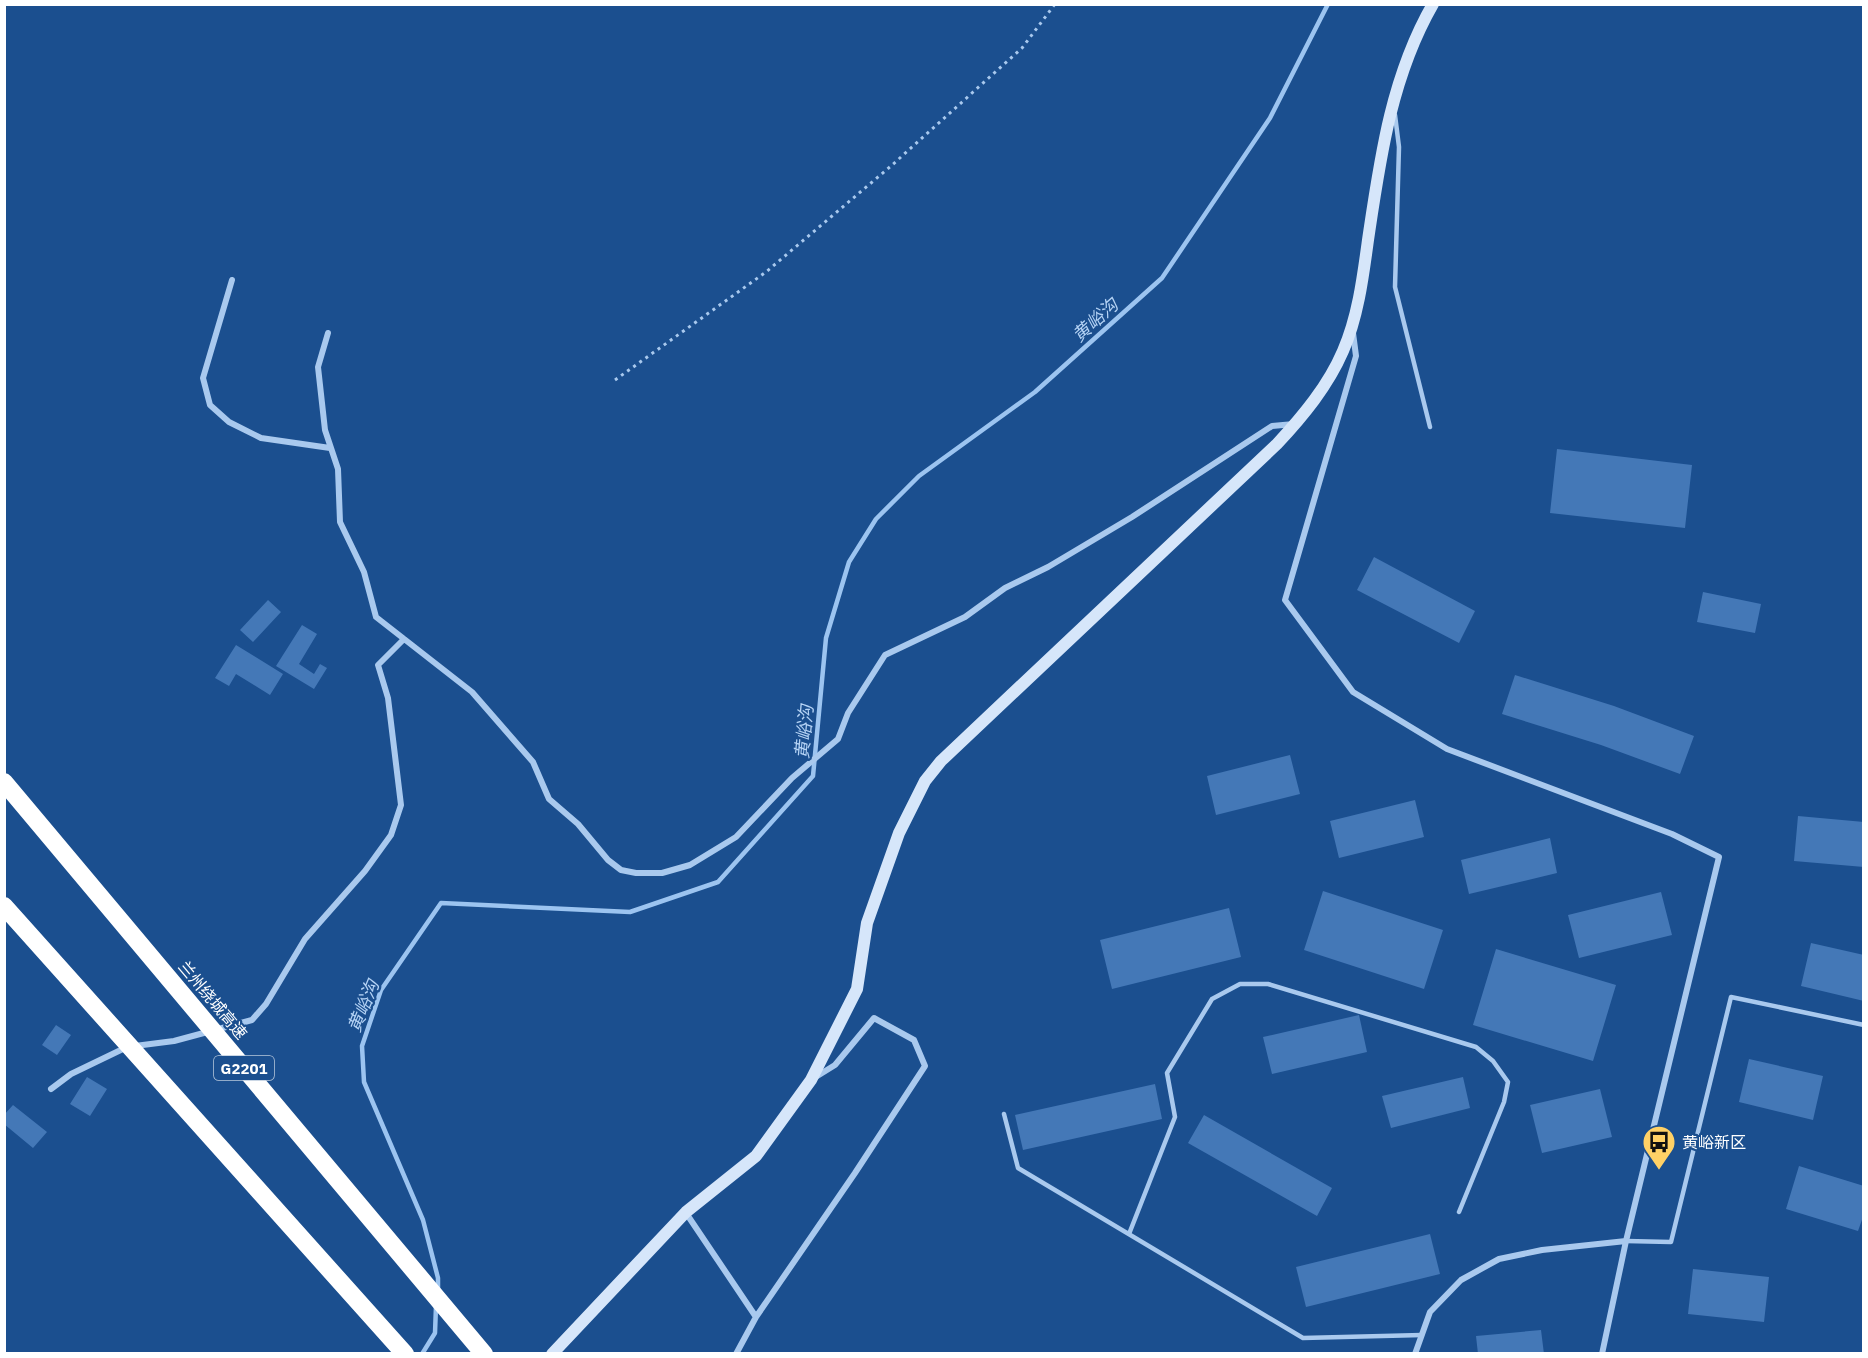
<svg xmlns="http://www.w3.org/2000/svg" width="1868" height="1358" font-family="'IBM Plex Sans','Noto Sans SC',sans-serif">
<style>
.lines{fill:none;stroke-linecap:round;stroke-linejoin:round}
.stream{stroke:#9cc4f0;stroke-width:4.5}
.building{fill:#4478b7}
.path{stroke:#a9c9ee;stroke-width:3;stroke-dasharray:3 4.5;stroke-linecap:butt}
.service{stroke:#a9c9ee;stroke-width:4.5}
.minor{stroke:#a9c9ee;stroke-width:6}
.secondary{stroke:#d6e6fa;stroke-width:12}
.motorway{stroke:#fff;stroke-width:18}
.labels{text-anchor:middle;dominant-baseline:central;stroke-width:4.5;stroke-linejoin:round;paint-order:stroke}
.shield{fill:#1b4f8f;stroke:#bbcadd;stroke-width:1.5}
.shield-label{font-size:15px;font-weight:bold;fill:#fff}
.street-label{font-size:16px;fill:#fff;stroke:#1b4f8f}
.poi-label{font-size:16px;fill:#fff;stroke:#1b4f8f;text-anchor:start}
.water-label{font-size:18px;font-style:italic;fill:#b5d3f5;stroke:#1b4f8f}
</style>
<rect width="100%" height="100%" fill="#1b4f8f"/>
<g class="lines">
<path class="stream" d="M438 1289V1278L423 1220 364 1082 362 1046 381 990 441 903 630 912 718 882 813 776 826 638 849 562 876 519 919 476 1035 392 1162 278 1270 118 1328 4
M422 1354 435 1333 436 1306"/>
</g>
<path class="building" d="M1557 449 1692 465 1685 528 1550 513Z
M1374 557 1475 611 1459 643 1357 590Z
M1703 592 1761 604 1755 633 1697 622Z
M268 600 281 612 253 642 240 630Z
M302 625 317 634 299 664 314 674 320 664 327 668 314 689 276 666Z
M236 645 283 674 270 695 236 674 229 686 215 678Z
M1515 675 1614 706 1694 736 1680 774 1601 745 1502 714Z
M1290 755 1300 794 1216 815 1207 776Z
M1415 800 1424 837 1339 858 1330 821Z
M1798 816 1864 822V867L1794 861Z
M1550 838 1557 873 1469 894 1461 860Z
M1323 891 1443 930 1424 989 1304 950Z
M1661 892 1672 935 1579 958 1568 915Z
M1229 908 1241 957 1112 989 1100 940Z
M1811 943 1864 955V1001L1801 986Z
M1496 949 1616 985 1593 1061 1473 1025Z
M1359 1015 1367 1052 1272 1074 1263 1037Z
M56 1025 71 1035 57 1055 42 1045Z
M1749 1059 1823 1076 1813 1120 1739 1102Z
M87 1077 107 1089 90 1116 70 1104Z
M1463 1077 1470 1108 1391 1128 1382 1096Z
M1155 1084 1162 1119 1023 1150 1015 1115Z
M1600 1089 1612 1137 1542 1153 1530 1105Z
M13 1105 47 1132 33 1148 4 1124V1115Z
M1204 1115 1332 1188 1317 1216 1188 1143Z
M1799 1166 1864 1186V1214L1858 1231 1786 1209Z
M1430 1234 1440 1274 1306 1307 1296 1267Z
M1693 1269 1769 1277 1764 1322 1688 1314Z
M1541 1330 1544 1354H1478L1476 1336Z"/>
<g class="lines">
<path class="path" d="M615 380 766 272 891 166 1022 48 1055 4"/>
<path class="service" d="M1395 115 1399 147 1395 287 1430 427
M1004 1114 1018 1168 1303 1338 1422 1335
M1129 1234 1175 1117 1167 1073 1212 999 1240 984H1268L1476 1047 1493 1061 1508 1082 1504 1102 1459 1212
M1626 1241 1671 1242 1731 997 1864 1025"/>
<path class="minor" d="M232 280 203 378 210 405 229 422 261 438 330 448
M328 333 318 367 325 430 338 469 340 522 364 572 376 617 472 692 533 762 549 799 578 824 608 860 621 870 636 873H662L690 865 736 837 792 778 838 739 848 713 885 655 965 617 1005 588 1048 567 1132 517 1272 426 1294 424
M1353 333 1356 356 1285 600 1353 692 1447 749 1672 834 1719 857 1626 1241 1602 1354
M51 1089 71 1074 127 1047 174 1041 252 1020 266 1004 305 939 365 871 391 835 401 805 388 698 378 665 404 639
M686 1213 756 1317 855 1173 925 1066 914 1040 874 1018 835 1065 814 1078
M736 1354 756 1317
M1415 1354 1430 1312 1461 1280 1499 1259 1542 1250 1626 1241"/>
<path class="secondary" d="M552 1354 686 1212 756 1156 811 1080 857 989 867 923 899 833 925 781 941 761 1277 444C1303 416 1328 386 1343 351 1358 317 1363 277 1368 240 1380 159 1391 77 1433 4"/>
<path class="motorway" d="M4 782 484 1354
M4 906 405 1354"/>
</g>
<defs>
<g id="bus-pin" transform="scale(1.725)"><path d="M0 17L-7.5 6A9.5 9.5 0 1 1 7.5 6Z" fill="#ffd166" stroke="#1b4f8f"/><path d="M-5-6H5V4H4V6H2V4H-2V6H-4V4H-5ZM-3.5-4V0h7V-4ZM-3.5 1.2v1.5H-2V1.2ZM2 1.2v1.5H3.5V1.2Z" fill="#111"/></g>
</defs>
<g fill-rule="evenodd">
<use href="#bus-pin" x="1659" y="1142"/>
</g>
<g class="labels">
<rect class="shield" x="214" y="1056" width="60" height="24" rx="4.5"/>
<g class="shield-label">
<text x="244" y="1068">G2201</text>
</g>
<g class="street-label">
<text transform="translate(213 1000) rotate(50)">兰州绕城高速</text>
</g>
<g class="poi-label">
<text x="1682" y="1142">黄峪新区</text>
</g>
<g class="water-label">
<text transform="translate(1095 320) rotate(-42)">黄峪沟</text>
<text transform="translate(804 732) rotate(-85)">黄峪沟</text>
<text transform="translate(363 1006) rotate(-68)">黄峪沟</text>
</g>
</g>
<rect width="1868" height="1358" fill="none" stroke="#ffffff" stroke-width="12"/>
</svg>
